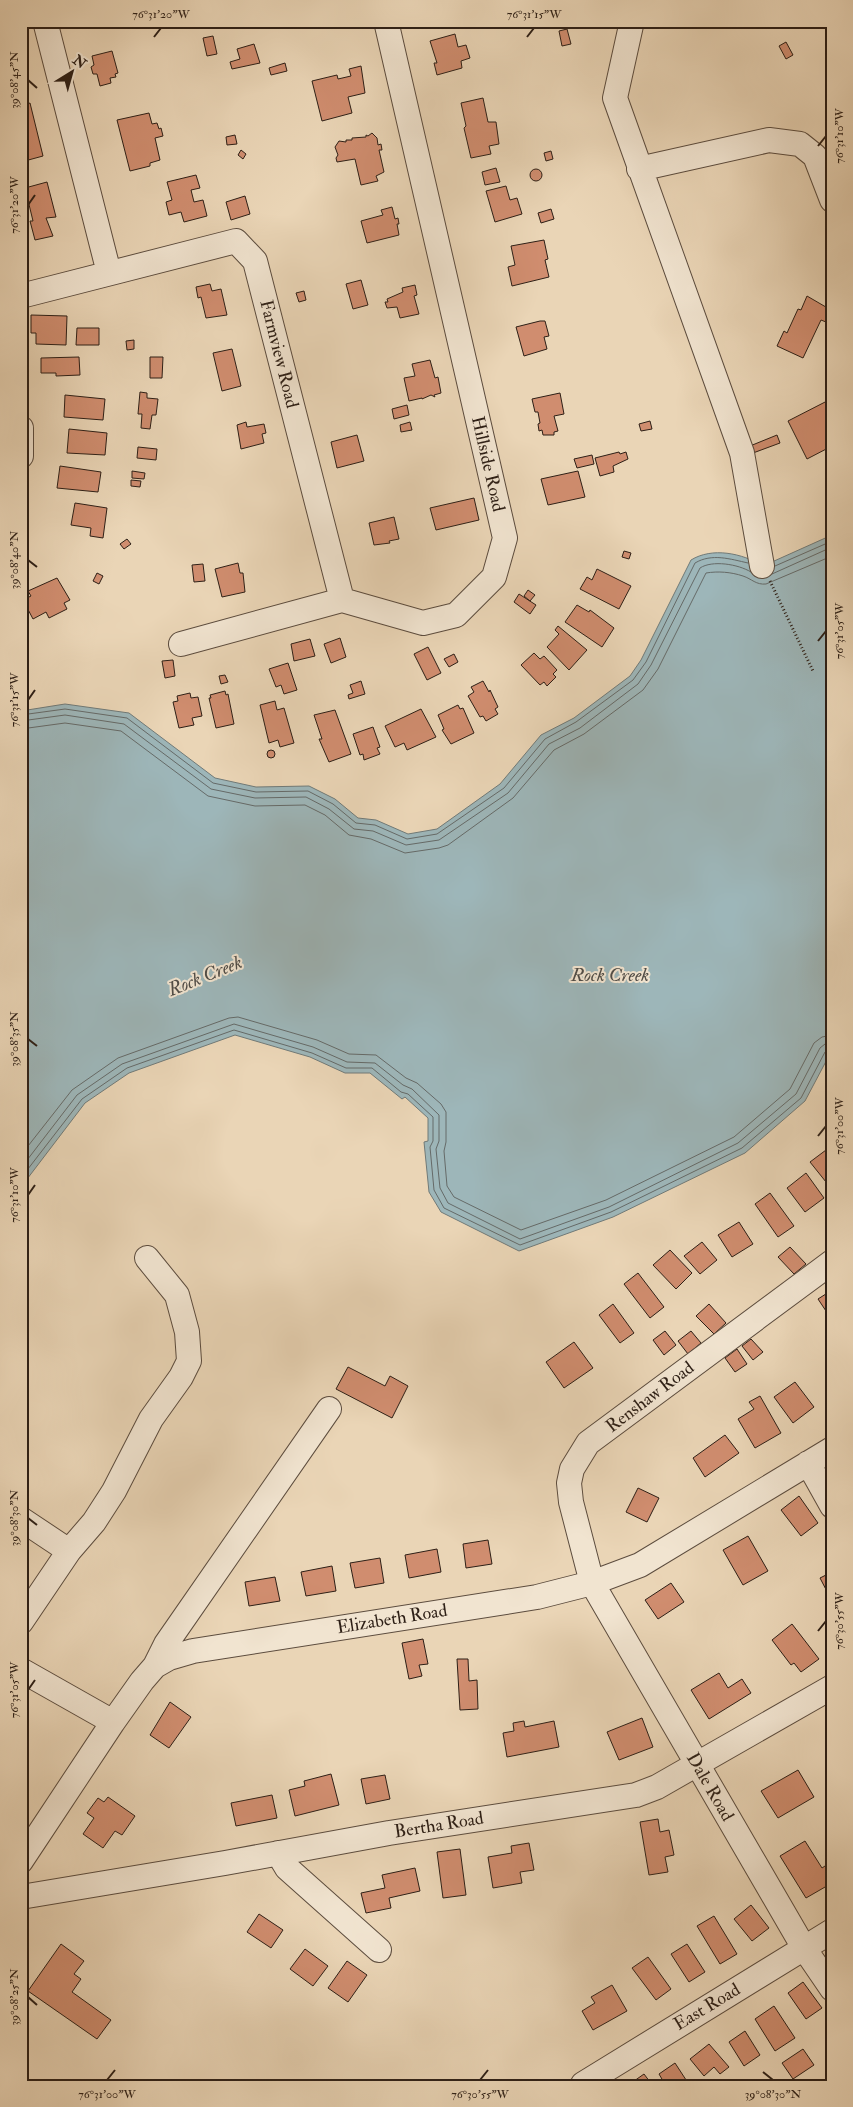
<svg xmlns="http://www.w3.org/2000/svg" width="853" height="2107" font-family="'IM FELL Double Pica',serif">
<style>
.water{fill:#9db6b9;stroke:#707a78}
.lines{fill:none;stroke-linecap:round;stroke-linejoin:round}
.shore{stroke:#656a68;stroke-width:1}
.building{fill:#d08d6f;stroke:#2d1f16}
.minor-casing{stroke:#5c4c3e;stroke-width:26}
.path{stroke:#2d1f16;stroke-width:3;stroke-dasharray:1 2.5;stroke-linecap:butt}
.minor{stroke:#f1e4d0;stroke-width:24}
.ticks{fill:none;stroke:#2d1f16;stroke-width:2}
.labels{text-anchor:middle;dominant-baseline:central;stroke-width:4;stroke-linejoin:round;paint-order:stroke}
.street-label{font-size:18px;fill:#2d1f16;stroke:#f1e4d0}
.water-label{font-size:19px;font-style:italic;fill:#4f4c47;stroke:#f1e4d0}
.neatline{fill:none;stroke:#2d1f16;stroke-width:2}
.ticks-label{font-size:12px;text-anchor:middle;fill:#2d1f16}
</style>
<rect width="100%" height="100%" fill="#ead5b6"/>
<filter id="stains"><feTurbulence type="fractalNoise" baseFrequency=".004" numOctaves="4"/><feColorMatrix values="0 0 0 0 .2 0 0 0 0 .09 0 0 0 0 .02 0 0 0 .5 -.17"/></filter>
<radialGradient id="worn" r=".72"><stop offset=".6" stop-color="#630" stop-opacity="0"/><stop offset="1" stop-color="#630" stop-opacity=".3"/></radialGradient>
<path class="water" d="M832 535V1050L805 1101 745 1153 613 1217 519 1251 441 1212 429 1192 424 1142 428 1141V1118L405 1097 402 1099 370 1073H345L310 1057 235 1035 129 1073 85 1103 21 1187V711L65 704 129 713 215 778 256 787 309 786 335 799 358 818 376 820 408 834 437 829 500 784 541 735 574 718 630 676 641 660 691 560C712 547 742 553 763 566Z"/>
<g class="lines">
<path class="shore" d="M775 566 832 541
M772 574 832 547
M21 715 65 709 127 718 213 783 256 792 308 791 333 804 356 823 375 825 407 839 437 834 504 788 545 739 576 722 633 680 646 662 695 563C712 553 730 559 748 563
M21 721 65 715 124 724 211 789 255 798 306 797 329 809 354 829 373 831 406 845 439 840 508 793 549 744 580 728 638 684 651 665 700 568C712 560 738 564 751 572
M21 729 65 723 121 731 208 796 255 806 305 805 325 815 349 835 371 839 405 853 439 848 448 845 513 798 554 750 584 734 643 690 658 669 706 573C718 571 731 572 743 576 752 579 756 585 766 584L832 556
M21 1155 72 1090 118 1058 229 1018 238 1017 317 1040 349 1054 376 1055 406 1078 417 1083 441 1104 446 1112V1142L444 1151 447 1186 454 1197 521 1230 606 1200 734 1137 790 1089 814 1043 822 1037 832 1035
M21 1168 77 1095 122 1064 234 1024 313 1047 347 1062 375 1063 403 1085 412 1089 439 1115V1141L436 1149 440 1188 448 1203 520 1239 609 1207 738 1143 796 1094 820 1048 825 1044 832 1043
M21 1178 82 1099 127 1068 234 1030 312 1053 346 1068H372L401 1092 408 1094 433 1117V1141L430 1147 434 1190 444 1208 520 1245 611 1212 742 1148 801 1098 825 1052 832 1049"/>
</g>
<path class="building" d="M323 21H348L324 27Z
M567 29 571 44 562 46 559 31Z
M455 34 458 47 466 45 470 58 461 61 462 68 437 75 434 63H437L430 41Z
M213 36 217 54 207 56 203 38Z
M786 42 793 55 786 59 779 46Z
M254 44 260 63 232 69 230 62 240 59 237 49Z
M112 51 118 73 115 74 116 77 110 78 111 83 100 86 97 74H93L91 67 94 65 92 56Z
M285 63 287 71 271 75 269 68Z
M361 66 365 93 348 97 352 113 322 121 312 81 337 75 338 79 351 76 349 69Z
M483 98 488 122H496L499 144 489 146 491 154 471 158 464 128 466 126 461 103Z
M30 103 43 156 21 162V106Z
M149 113 152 124 157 123 159 129 161 128 163 136 155 138 160 160 150 163V166L130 171 117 120Z
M372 133 377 138 378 145 381 144 382 150H379L384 172 376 176 378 181 361 185 355 159 337 162 336 158 338 155 335 147 339 141 346 142V140H352V138L366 137V135L368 136Z
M235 135 237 144 227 145 226 137Z
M241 150 246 154 243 159 238 155Z
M551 151 553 159 546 161 544 153Z
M496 168 500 182 485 185 482 172Z
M530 175a6 6 0 1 1 12 0a6 6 0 1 1-12 0Z
M196 175 200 188 191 190 194 202 203 200 207 216 184 222 181 212 169 215 166 202 172 200 167 182Z
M47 182 56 217 46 218 53 236 35 240 30 221H33L25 188Z
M506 186 510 200 517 198 522 214 495 222 486 191Z
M245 196 250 214 231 220 226 202Z
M392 207 395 219 398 218 399 224H397L399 235 367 243 361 221 383 215 381 210Z
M551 209 554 219 541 223 538 213Z
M544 240 548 259 545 260 549 277 512 286 508 267 515 265 511 246Z
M361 280 368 305 353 309 346 284Z
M210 284 212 291 221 289 227 315 206 318 201 297 198 298 196 287Z
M415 285 417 295 414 296 419 314 400 318 397 307 387 308 385 302H388L387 299 403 292 402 288Z
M304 291 306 300 299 302 296 293Z
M807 296 831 310 826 322 821 320 803 358 777 346 784 331 787 333 798 309 801 310Z
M31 315 67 316 66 345 36 344V333H31Z
M540 321H545L549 336 544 337 547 349 524 356 516 327Z
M77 328H99V345H76Z
M134 340V349L127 350 126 341Z
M232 349 241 386 222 391 213 353Z
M79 357 80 375 56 376V373H41V358Z
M150 357H163L162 378H150Z
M430 360 435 378 438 377 441 393 434 395 435 397 431 395 422 399V398L409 401 404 378 415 376 412 364Z
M140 392 147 393V398L158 399 156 415H152L150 429 141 428 142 414H138Z
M560 393 564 414 554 416 558 431 554 432V435H543L542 430 539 431 538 424 540 423 538 412H535L532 399Z
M65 395 105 399 103 420 64 417Z
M829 400 832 406V446L807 459 788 421Z
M407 405 409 415 394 419 392 409Z
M650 421 652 429 641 431 639 424Z
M246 422 247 427 264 424 266 433 262 434 264 443 241 449 237 425Z
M410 422 412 430 401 432 400 425Z
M69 429 107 433 105 455 67 453Z
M357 435 364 461 337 468 331 442Z
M777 435 780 443 753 453 750 446Z
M138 447 157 449 156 460 137 458Z
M619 452 620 454 626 452 628 459 613 466 614 472 600 476 595 458Z
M592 455 594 464 577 468 574 459Z
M60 466 101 472 98 492 57 488Z
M132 471 145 473 144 479 132 478Z
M578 471 585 497 548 505 541 479Z
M131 480 141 481 140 487 131 486Z
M474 498 479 520 436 530 430 508Z
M75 503 107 508 103 538 90 536 91 528 71 525Z
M394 517 399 539 389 541 390 543 374 545 369 523Z
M127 539 131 544 124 549 120 544Z
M624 551 631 553 629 559 622 557Z
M238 563 240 573H243L245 592 222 597 215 569Z
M203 564 205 581 194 582 192 565Z
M597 569 631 586 619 609 580 589 587 577 592 580Z
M97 573 103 576 99 584 93 581Z
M57 578 70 600 64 603 67 609 49 618 46 612 33 619 23 600 31 596 28 591Z
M528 590 535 595 530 601 524 596Z
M519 594 536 605 530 614 514 602Z
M577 605 589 612 590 610 614 628 602 647 565 622Z
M558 626 587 650 569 670 547 647 559 634 555 630Z
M340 638 346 657 331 663 324 644Z
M310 639 315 656 294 661 291 644Z
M428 647 441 673 427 680 414 654Z
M534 653 540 659 544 656 557 670 553 674 556 677 547 686 544 682 540 685 521 665Z
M454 654 458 662 449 667 444 659Z
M173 660 175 676 165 678 162 661Z
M288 663 297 690 284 694 281 685 276 687 269 669Z
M225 675 228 682 221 684 219 676Z
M361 681 365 694 349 699 348 695 353 693 350 685Z
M483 681 489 692 490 690 498 707 495 709 498 714 486 721 483 716 480 717 468 696 474 692 471 687Z
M225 691 226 695 228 694 234 724 216 728 209 698H211L210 695Z
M190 693 191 698 198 697 202 716 192 718 194 725 179 728 173 702 178 701 177 696Z
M275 701 277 710 284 708 294 743 280 747 278 740 269 743 260 705Z
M458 705 460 709 463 708 474 733 451 744 442 730 444 729 438 715Z
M421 709 436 737 407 750 404 743 395 747 385 726Z
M335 710 351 754 329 762 319 739H322L314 715Z
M373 727 380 747 377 748 380 754 364 760 363 754 360 755 353 734Z
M267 754a4 4 0 1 1 8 0a4 4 0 1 1-8 0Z
M830 1147 832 1149V1186L830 1187 810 1162Z
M806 1173 824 1198 805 1212 787 1188Z
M770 1193 794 1226 778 1237 755 1204Z
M739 1222 753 1244 732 1257 718 1235Z
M702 1242 717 1260 700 1274 684 1256Z
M790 1247 806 1264 794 1274 778 1257Z
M670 1250 692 1273 676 1289 653 1265Z
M638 1273 664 1307 650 1318 624 1284Z
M829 1292 832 1295V1308L826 1311 818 1299Z
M613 1304 634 1333 620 1343 599 1315Z
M709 1304 726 1323 714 1334 696 1316Z
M665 1331 676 1345 664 1355 653 1340Z
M691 1331 701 1343 688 1354 678 1341Z
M751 1339 763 1352 753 1360 742 1346Z
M574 1342 593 1368 564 1388 546 1362Z
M737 1349 747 1364 735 1372 725 1358Z
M348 1367 385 1386 390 1376 408 1386 392 1418 336 1389Z
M795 1382 814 1407 793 1423 774 1397Z
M760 1396 781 1433 755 1448 738 1419 754 1409 749 1402Z
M725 1435 739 1453 705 1477 693 1458Z
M638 1488 659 1498 647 1522 626 1512Z
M799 1496 818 1523 801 1536 781 1510Z
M748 1536 768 1571 743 1585 723 1550Z
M488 1540 492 1564 466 1568 463 1544Z
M437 1549 441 1572 409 1578 405 1555Z
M380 1558 384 1583 355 1588 350 1563Z
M332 1566 336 1591 306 1596 301 1572Z
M832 1572V1601L820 1578Z
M275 1577 280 1601 249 1606 245 1582Z
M671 1583 684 1602 658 1619 645 1600Z
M792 1624 819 1659 801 1672 794 1663 791 1665 772 1640Z
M423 1639 428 1664 419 1665 422 1676 409 1679 402 1643Z
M457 1659H468L469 1681 477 1680 478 1709 460 1710Z
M719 1673 728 1688 742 1679 751 1693 709 1719 691 1690Z
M170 1702 191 1717 169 1748 150 1735Z
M642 1718 653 1747 619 1760 607 1732Z
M524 1721 525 1727 554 1721 559 1747 507 1757 503 1733 514 1731 513 1723Z
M798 1770 814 1797 778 1818 761 1791Z
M331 1774 339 1805 295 1816 289 1790 305 1786 304 1781Z
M385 1775 390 1799 366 1804 361 1779Z
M272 1795 277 1818 236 1826 231 1803Z
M108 1797 135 1816 122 1835 115 1831 103 1848 83 1834 94 1818 87 1813 98 1798 104 1802Z
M658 1819 660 1832 669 1830 674 1855 665 1857 668 1872 649 1875 640 1822Z
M805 1841 822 1868 828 1864 832 1871V1883L806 1898 780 1856Z
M529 1843 534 1870 520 1872 522 1883 493 1888 488 1857 512 1853 511 1846Z
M460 1849 466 1895 443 1898 437 1852Z
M415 1868 420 1891 389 1898 391 1908 366 1913 361 1893 385 1888 382 1875Z
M751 1905 769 1928 752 1941 734 1919Z
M259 1914 283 1930 271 1948 247 1932Z
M714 1916 737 1954 720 1964 697 1926Z
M61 1944 84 1961 74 1974 81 1979 72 1992 111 2020 97 2039 28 1991Z
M687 1944 705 1972 689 1982 671 1954Z
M305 1949 328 1966 313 1986 290 1969Z
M648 1957 671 1989 656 2000 632 1968Z
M347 1961 367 1975 348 2002 328 1988Z
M803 1982 822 2008 806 2019 788 1993Z
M612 1985 627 2011 593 2030 582 2011 595 2003 591 1997Z
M774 2006 795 2038 775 2051 755 2019Z
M745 2031 760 2055 744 2066 729 2042Z
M709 2044 729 2067 720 2074 714 2067 704 2076 690 2059Z
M803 2049 814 2065 793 2079 782 2063Z
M675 2063 690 2086H666L659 2074Z
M644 2074 653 2086H627Z"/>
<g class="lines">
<g class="minor-casing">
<path id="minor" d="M45 21 109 273
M632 21 615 98 742 453 762 566
M639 169 769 140 800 144 815 156 832 200
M21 296 236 241 255 261 342 600
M21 428V456
M181 644 342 600 423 623 456 615 494 577 505 538 386 21
M832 1262 588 1443 572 1469 569 1483 571 1502 592 1583 804 1948 832 1989
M808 1463 832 1506
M21 1519 69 1551
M21 1622 69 1551 94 1522 114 1491 151 1419 181 1377 189 1361 187 1332 177 1295 147 1258
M155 1666 166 1644 329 1409
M21 1670 113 1722
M278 1853 287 1868 379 1950
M21 1861 113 1722 142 1681 155 1666 169 1658 193 1651 537 1597 592 1583 640 1565 832 1449
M21 1897 225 1863 389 1833 636 1795 657 1787 832 1687
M583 2084 832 1931"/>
</g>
<path class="path" d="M770 581 813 671"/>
<use href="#minor" class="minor"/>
</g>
<path class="ticks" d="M154 37 161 28M527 37 534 28M28 80 37 88M818 146 826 136M28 205 35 195M28 560 37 567M818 641 826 631M28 700 35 690M28 1039 37 1046M818 1136 826 1126M28 1195 35 1185M28 1518 37 1525M818 1631 826 1621M28 1690 35 1680M28 1997 37 2005M763 2072 773 2080M107 2080 115 2070M480 2080 488 2070"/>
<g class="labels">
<g class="street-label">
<text transform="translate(279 354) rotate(76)">Farmview Road</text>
<text transform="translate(488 464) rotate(77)">Hillside Road</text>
<text transform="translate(650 1397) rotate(-37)">Renshaw Road</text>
<text transform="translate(392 1619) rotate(-9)">Elizabeth Road</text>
<text transform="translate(710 1787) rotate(60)">Dale Road</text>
<text transform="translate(439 1825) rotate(-9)">Bertha Road</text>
<text transform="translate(707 2007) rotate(-31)">East Road</text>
</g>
<g class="water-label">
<text x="610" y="975">Rock Creek</text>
<text transform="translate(205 976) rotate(-22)">Rock Creek</text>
</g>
</g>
<rect width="853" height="2107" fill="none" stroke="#ead5b6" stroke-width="55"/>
<g transform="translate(72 72) rotate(37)" stroke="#f1e4d0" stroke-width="4" paint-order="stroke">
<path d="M0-4L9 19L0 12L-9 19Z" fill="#2d1f16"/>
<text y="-8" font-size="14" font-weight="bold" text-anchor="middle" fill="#2d1f16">N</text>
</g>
<rect x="28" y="28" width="798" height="2052" class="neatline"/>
<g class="ticks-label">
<text x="161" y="18">76°31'20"W</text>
<text x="534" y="18">76°31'15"W</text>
<text transform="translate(14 80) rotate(-90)" y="4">39°08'45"N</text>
<text transform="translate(839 136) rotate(-90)" y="4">76°31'10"W</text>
<text transform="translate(14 205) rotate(-90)" y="4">76°31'20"W</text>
<text transform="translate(14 560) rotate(-90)" y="4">39°08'40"N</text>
<text transform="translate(839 631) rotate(-90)" y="4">76°31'05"W</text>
<text transform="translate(14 700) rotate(-90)" y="4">76°31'15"W</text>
<text transform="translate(14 1039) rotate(-90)" y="4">39°08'35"N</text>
<text transform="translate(839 1126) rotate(-90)" y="4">76°31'00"W</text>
<text transform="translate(14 1195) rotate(-90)" y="4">76°31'10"W</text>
<text transform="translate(14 1518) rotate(-90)" y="4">39°08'30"N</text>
<text transform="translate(839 1621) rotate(-90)" y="4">76°30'55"W</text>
<text transform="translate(14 1690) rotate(-90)" y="4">76°31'05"W</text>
<text transform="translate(14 1997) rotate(-90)" y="4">39°08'25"N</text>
<text x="107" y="2098">76°31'00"W</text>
<text x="480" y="2098">76°30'55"W</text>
<text x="773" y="2098">39°08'30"N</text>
</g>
<rect width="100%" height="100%" filter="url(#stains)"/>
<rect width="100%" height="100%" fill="url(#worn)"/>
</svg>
